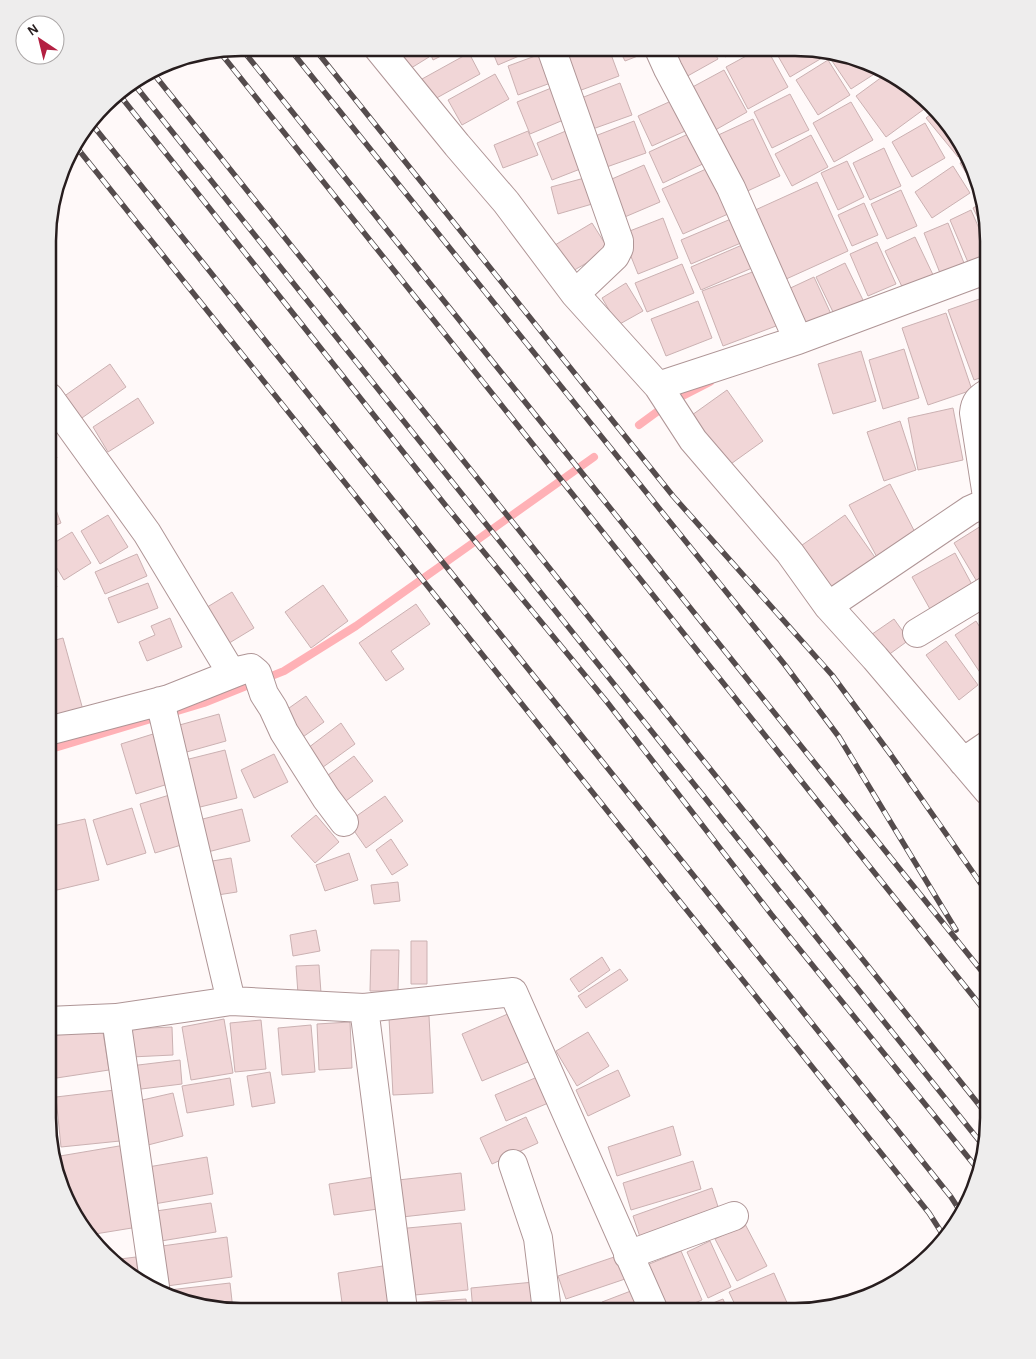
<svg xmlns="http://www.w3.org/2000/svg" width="1036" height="1359" font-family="'Alegreya Sans',sans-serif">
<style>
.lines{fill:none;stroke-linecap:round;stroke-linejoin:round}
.stream{stroke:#ffb1b6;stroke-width:8}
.building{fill:#f1d6d7;stroke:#cbb1b2}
.minor-casing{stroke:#af9596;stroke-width:30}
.minor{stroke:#fff;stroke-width:28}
.rail-casing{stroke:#554c4d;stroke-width:5.5}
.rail{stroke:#fff;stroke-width:4;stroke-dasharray:11;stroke-linecap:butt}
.rim{fill:none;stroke:#271d1e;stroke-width:2.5}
</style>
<rect width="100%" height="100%" fill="#fff9f9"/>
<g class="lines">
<path class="stream" d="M639 425 669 403 710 382
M48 750 204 703 284 671 356 626 594 457"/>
</g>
<path class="building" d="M390 48H423L429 57 408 70Z
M428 48H457L433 60Z
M491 48H538L498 65Z
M561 48 609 49 619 76 576 92Z
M619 49H653V50L625 61Z
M668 49H712L718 59 684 78Z
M720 49H739L725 57Z
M759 49H767L788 87 748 109 726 67Z
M774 49H821L825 51 827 55 790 77Z
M546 52 556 81 518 95 508 66Z
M469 53 480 74 433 100 422 79Z
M835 55 879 71 851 89 830 58Z
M828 60 850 95 818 115 796 80Z
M724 70 747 112 710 133 687 90Z
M495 74 509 99 462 125 448 100Z
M886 74 903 80 917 93 927 107 886 137 856 96Z
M620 83 632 115 587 131 576 100Z
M561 84 573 116 530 134 517 102Z
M790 94 809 130 772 148 754 112Z
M680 97 694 127 652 146 638 116Z
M851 102 873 140 834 162 813 123Z
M936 110 941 114 966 151 958 157 926 118Z
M753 119 780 176 741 194 714 137Z
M634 121 646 153 601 169 590 138Z
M925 123 945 158 912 177 892 142Z
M573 128 588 166 552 180 537 143Z
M697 130 711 160 663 183 649 152Z
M528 131 538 155 503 168 494 145Z
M811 135 828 167 792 186 775 154Z
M884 148 901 186 870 200 853 163Z
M969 157 976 189 960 163Z
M847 161 864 197 838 210 821 173Z
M717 164 737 210 683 234 662 189Z
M644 165 660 202 620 219 605 182Z
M953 166 970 193 932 218 915 192Z
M592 176 599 202 558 214 551 187Z
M817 182 848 251 784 280 753 211Z
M901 190 917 226 887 239 871 204Z
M864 203 878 235 852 246 838 215Z
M980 204 987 236 973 208Z
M971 210 988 249V259L970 267 950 220Z
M738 216 748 240 691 264 681 240Z
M663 218 678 258 638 274 622 234Z
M592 223 609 250 571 272 555 245Z
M948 223 966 268 942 278 924 233Z
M915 237 935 279 905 293 885 251Z
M749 242 759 265 701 290 691 267Z
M877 242 896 284 868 296 850 254Z
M845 263 863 300 834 314 816 277Z
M682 264 694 293 647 312 635 283Z
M763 268 784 323 723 346 702 291Z
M814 277 831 314 801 328 784 291Z
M626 283 643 311 618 325 602 298Z
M988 296V375L974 380 948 310Z
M698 301 712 338 666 356 651 319Z
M946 313 972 390 928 405 902 328Z
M904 349 919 398 883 409 869 360Z
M861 351 876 401 833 414 818 364Z
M110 364 126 387 79 420 63 397Z
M727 390 763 441 721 471 685 420Z
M138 398 154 423 108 452 93 427Z
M953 408 963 460 918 470 908 418Z
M900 421 916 470 884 481 867 432Z
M49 435 57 458 49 461Z
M890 484 919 540 879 561 849 505Z
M49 492 61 523 49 528Z
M108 515 128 547 100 564 81 531Z
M845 515 879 563 828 598 795 550Z
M981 526 988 538V579L979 585 954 543Z
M72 532 91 563 64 580 49 555V546Z
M955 553 977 594 935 618 912 577Z
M137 554 147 576 105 594 95 572Z
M49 566 57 587 48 590Z
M148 583 158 608 118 623 108 598Z
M323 585 348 621 311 648 285 612Z
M232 592 254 628 226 645 204 609Z
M416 604 430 624 391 651 404 669 386 681 359 643Z
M988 612V631L980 618Z
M170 618 182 647 147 661 139 642 155 635 151 626Z
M894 619 909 640 880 661 865 639Z
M976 621 988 640V678L985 680 955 635Z
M63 638 83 710 54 719 48 700V642Z
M946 641 978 685 959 700 926 655Z
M988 685V704L980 691Z
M306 696 324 722 300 739 282 713Z
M219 714 226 741 183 753 176 726Z
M341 723 355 744 319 770 304 751Z
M153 734 168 784 136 794 121 744Z
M225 750 237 798 196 808 185 760Z
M274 754 288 782 254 798 241 770Z
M354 756 373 781 339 806 320 781Z
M176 793 191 842 155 853 140 804Z
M385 796 403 821 366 848 348 822Z
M132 808 146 853 107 865 93 820Z
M242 809 250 841 204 853 195 821Z
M316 815 339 842 315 863 291 836Z
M85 819 99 880 57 890 48 852V827Z
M391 839 408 865 392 875 376 850Z
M349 853 358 880 325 891 316 865Z
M231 858 237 892 211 896 206 862Z
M398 882 400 901 374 904 371 885Z
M316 930 320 951 293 956 290 935Z
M411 941H427V984H411Z
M371 950H399L398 991H370Z
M602 957 610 970 579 992 570 979Z
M319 965 321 993 298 994 296 966Z
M620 969 628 980 586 1008 578 996Z
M510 1013 530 1061 482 1081 462 1034Z
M429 1016 433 1093 393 1095 389 1018Z
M224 1019 233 1073 191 1080 182 1027Z
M261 1020 266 1069 235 1072 230 1023Z
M350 1022 352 1068 319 1070 317 1024Z
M311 1025 315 1072 282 1075 278 1028Z
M102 1026 109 1070 50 1079 48 1063V1034Z
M172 1027 173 1055 131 1057 130 1029Z
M588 1032 609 1066 577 1086 556 1051Z
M180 1060 182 1084 133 1090 130 1066Z
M618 1070 630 1096 588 1116 576 1090Z
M270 1072 275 1103 252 1107 247 1076Z
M542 1075 553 1101 506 1121 495 1095Z
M230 1078 234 1105 187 1113 182 1086Z
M115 1090 120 1141 61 1147 56 1097Z
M173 1093 183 1136 148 1145 138 1101Z
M526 1117 538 1143 492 1164 480 1138Z
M673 1126 681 1155 617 1176 608 1147Z
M125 1145 138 1227 89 1235 68 1204 60 1156Z
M207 1157 213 1194 154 1204 148 1167Z
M693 1161 701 1189 631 1210 623 1183Z
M461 1173 465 1210 393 1218 389 1181Z
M374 1177 378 1209 334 1215 329 1184Z
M712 1188 720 1213 641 1240 633 1216Z
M211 1203 216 1232 161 1241 156 1211Z
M461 1223 468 1290 404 1296 397 1229Z
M745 1224 767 1266 737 1281 715 1239Z
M227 1237 232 1277 167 1286 162 1246Z
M710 1241 731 1287 708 1298 687 1252Z
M681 1251 702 1300 675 1311H666L647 1265Z
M623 1254 631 1277 566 1299 558 1276Z
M136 1257 139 1281 133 1279 112 1260Z
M389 1265 396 1310H343L338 1273Z
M774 1273 788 1305 775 1311H738L729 1292Z
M534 1282 537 1311H473L471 1288Z
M230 1283 233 1310H216L169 1292V1290Z
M636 1289 644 1311H605L602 1302Z
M466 1299 467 1311 406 1310V1303Z
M723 1299 728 1311H693Z
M588 1305 590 1311H567Z"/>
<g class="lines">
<g class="minor-casing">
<path id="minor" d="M378 48 457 145 506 202 575 294 658 386 693 440 790 553 828 606 875 658 988 791
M551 48 619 241V248L615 256 575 294
M659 49 668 69 731 188 798 340
M658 386 798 340 988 269
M49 397 147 533 232 674
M988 503 974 413C975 402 979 398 988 393
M828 606 970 510 988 502
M917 633 988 590
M160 701 231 1001
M48 731 169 699 242 670 251 668 257 673 264 694 273 708 284 732 326 798 344 822
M963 762 988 745
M364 1008 403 1310
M116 1018 231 1001 364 1008 513 992 654 1311
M48 1021 116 1018 155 1287
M513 1164 538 1238 547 1311
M628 1255 734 1216"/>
</g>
<use href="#minor" class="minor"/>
<g class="rail-casing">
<path id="rail" d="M241 48 988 979
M289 48 785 665 839 737 956 930
M314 48 673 496 832 675 891 755 988 894
M219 51 988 1015
M153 73 988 1116
M134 84 985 1148
M118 93 446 506 607 702 771 914 980 1172
M91 123 951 1197 962 1214
M74 144 929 1213 945 1238"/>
</g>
<use href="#rail" class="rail"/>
</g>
<path d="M0 0H1036V1359H0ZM241 56H795A185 185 0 0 1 980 241V1118A185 185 0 0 1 795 1303H241A185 185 0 0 1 56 1118V241A185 185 0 0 1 241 56Z" fill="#eeeded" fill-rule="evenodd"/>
<path class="rim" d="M241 56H795A185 185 0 0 1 980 241V1118A185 185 0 0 1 795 1303H241A185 185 0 0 1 56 1118V241A185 185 0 0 1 241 56Z"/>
<g transform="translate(40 40) rotate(325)"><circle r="24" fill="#ffffff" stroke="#a9a5a5"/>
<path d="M0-4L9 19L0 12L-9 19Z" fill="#b32042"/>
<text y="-8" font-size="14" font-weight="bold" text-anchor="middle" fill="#271d1e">N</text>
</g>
</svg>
